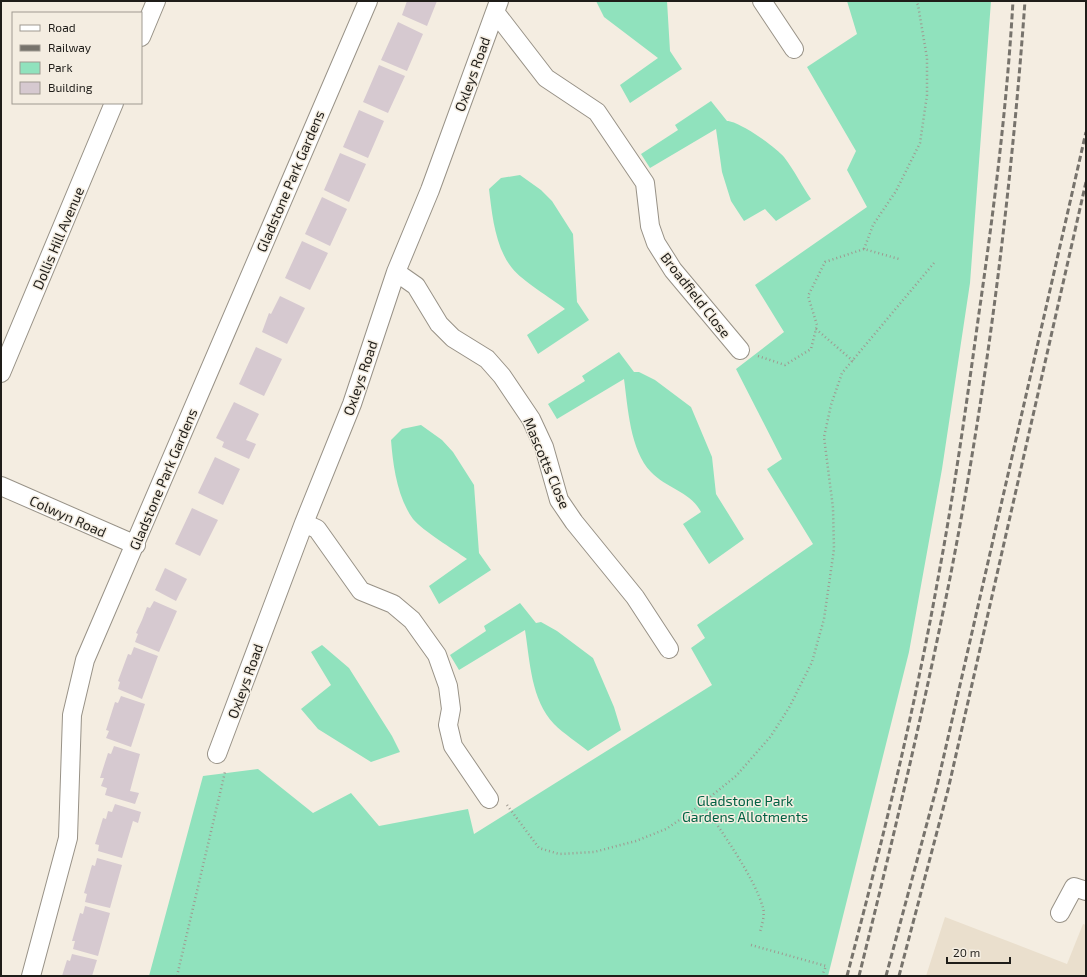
<svg xmlns="http://www.w3.org/2000/svg" width="1087" height="977" font-family="'Exo 2',sans-serif">
<rect width="100%" height="100%" fill="#f4ede1"/>
<!-- built -->
<path fill="#eadfcd" d="M945 917 1067 964 1083 924 1086 925V976H926Z"/>
<!-- green -->
<path fill="#90e2bd" d="M596 1H667L670 51 682 69 630 103 620 85 658 58 604 17Z
M847 1H991L970 283 942 469 909 652 828 976H149L203 776 258 769 313 813 351 793 379 826 468 809 474 834 712 685 691 648 705 638 697 625 813 544 767 469 782 459 736 369 784 332 755 285 867 207 847 170 856 151 807 67 857 34Z
M711 101 727 121C739 121 776 147 784 157 794 170 802 186 811 199L776 221 765 209 744 221 731 201 722 172 716 129 650 168 641 154 678 130 675 125Z
M520 175 541 190 552 201 573 234 577 302 589 320 538 354 527 335 565 309C551 298 522 281 512 268 495 247 492 214 489 189L501 178Z
M619 352 634 372H639L655 380 691 407 712 457 716 494 744 539 709 564 683 524 701 512C691 492 666 488 651 472 630 450 628 408 624 379L557 419 548 404 585 381 582 376Z
M421 425 442 440 453 452 474 485 479 553 491 570 439 604 429 586 467 559C453 549 423 531 413 519 397 497 393 465 391 440L402 429Z
M520 603 536 623 541 622 557 631 593 658 614 707 621 730 588 751C577 742 564 734 554 724 531 700 530 661 525 630L459 670 450 655 486 631 484 626Z
M322 645 349 668 392 736 400 752 371 762 318 729 301 709 331 685 311 652Z"/>
<!-- building -->
<path fill="#d6c9d0" d="M407 1H437L427 26 402 15Z
M398 22 423 34 407 71 381 60Z
M379 65 405 76 388 113 363 102Z
M359 110 384 121 368 158 343 147Z
M340 153 366 164 349 202 324 190Z
M322 197 347 209 330 246 305 234Z
M302 241 328 253 310 290 285 278Z
M280 296 305 308 287 344 262 332 269 313 271 314Z
M256 347 282 359 264 396 239 384Z
M234 402 259 414 246 440 256 444 249 459 222 447 224 442 216 438Z
M215 457 240 469 223 505 198 493Z
M192 508 218 520 200 556 175 544Z
M165 568 187 579 176 601 155 590Z
M154 601 177 611 159 652 135 642 138 634 136 633 142 620 147 607 150 608Z
M134 647 158 656 142 699 118 689 120 682 118 681 128 654 131 655Z
M121 696 145 704 131 747 106 738 109 731 106 730 115 702 118 703Z
M114 746 140 754 130 791 139 793 135 804 105 795 107 788 101 786 104 778H100L108 753 111 754Z
M115 804 141 812 138 823 133 821 122 858 98 851 99 845 95 844 103 818 106 819 108 811 112 812Z
M97 858 122 865 110 908 85 902 87 894 84 893 92 865 95 866Z
M85 906 110 913 98 956 73 949 75 941H72L80 913 83 914Z
M72 954 97 960 92 976H62L67 960 70 961Z"/>
<g fill="none" stroke-linecap="round" stroke-linejoin="round">
<!-- minor casing -->
<g stroke="#989287" stroke-width="20">
<path id="minor" d="M762 1 794 49
M495 12 546 78 597 112 645 183 650 226 656 243 673 270 740 350
M141 37 156 1
M396 272 416 286 439 324 453 338 487 359 502 376 531 419 544 447 559 500 574 522 635 597 669 649
M1 373 114 103
M1 486 136 545
M304 523 317 529 361 591 393 604 412 620 437 655 448 686 451 709 448 725 453 746 489 799
M217 754 304 523 352 404 396 272 430 190 499 1
M1060 913 1074 887 1086 891
M31 976 68 838 72 715 85 660 368 1"/>
</g>
<!-- path -->
<path stroke="#9e9990" stroke-width="2.5" stroke-dasharray="1 3" stroke-linecap="butt" d="M864 249 873 225 896 191 920 143 927 95V58L918 5 916 1
M816 329 853 361
M758 356 785 365 811 349 817 325 808 296 825 262 864 249 899 259
M702 803C720 829 755 878 763 908 765 915 762 925 760 932
M507 805 539 848 559 854 594 852 636 841 666 829 690 813 736 776 771 736 790 706 812 662 824 619 834 549 833 508 824 437 831 405 842 373 934 263
M751 945 826 966 822 976
M177 976 225 772"/>
<!-- minor -->
<use href="#minor" stroke="#fff" stroke-width="18"/>
<!-- rail -->
<path stroke="#77736c" stroke-width="3" stroke-dasharray="6 3" stroke-linecap="butt" d="M847 976C882 843 915 709 939 573 955 487 967 400 979 313 994 209 1007 105 1013 1
M859 976C892 844 923 712 950 578 987 388 1011 194 1025 1
M886 976 937 786 1086 132
M899 976 948 790 1086 182"/>
</g>
<g text-anchor="middle" dominant-baseline="central" stroke-width="3" stroke-linejoin="round" paint-order="stroke">
<!-- street labels -->
<g font-size="14" fill="#1f1d19" stroke="#f4ede1">
<text transform="translate(472 74) rotate(-70)">Oxleys Road</text>
<text transform="translate(290 181) rotate(-67)">Gladstone Park Gardens</text>
<text transform="translate(58 238) rotate(-67)">Dollis Hill Avenue</text>
<text transform="translate(696 295) rotate(52)">Broadfield Close</text>
<text transform="translate(360 378) rotate(-71)">Oxleys Road</text>
<text transform="translate(547 463) rotate(67)">Mascotts Close</text>
<text transform="translate(163 479) rotate(-67)">Gladstone Park Gardens</text>
<text transform="translate(68 516) rotate(24)">Colwyn Road</text>
<text transform="translate(245 681) rotate(-70)">Oxleys Road</text>
</g>
<!-- park labels -->
<g font-size="14" fill="#006143" stroke="#f4ede1">
<text x="745" y="800">Gladstone Park<tspan x="745" dy="16">Gardens Allotments</tspan></text>
</g>
</g>
<!-- border -->
<rect width="1087" height="977" fill="none" stroke="#1f1d19" stroke-width="4"/>
<!-- legend -->
<rect x="12" y="12" width="130" height="92" fill="#f4ede1" stroke="#9f9a91"/>
<rect x="20" y="25" width="20" height="6" fill="#ffffff" stroke="#9f9a91"/>
<text x="48" y="32" font-size="12" fill="#1f1d19">Road</text>
<rect x="20" y="45" width="20" height="6" fill="#77736c" stroke="#9f9a91"/>
<text x="48" y="52" font-size="12" fill="#1f1d19">Railway</text>
<rect x="20" y="62" width="20" height="12" fill="#90e2bd" stroke="#9f9a91"/>
<text x="48" y="72" font-size="12" fill="#1f1d19">Park</text>
<rect x="20" y="82" width="20" height="12" fill="#d6c9d0" stroke="#9f9a91"/>
<text x="48" y="92" font-size="12" fill="#1f1d19">Building</text>
<!-- scale -->
<path d="M947 957v6h63v-6" fill="none" stroke="#1f1d19" stroke-width="2"/>
<text x="953" y="957" font-size="12" fill="#1f1d19" stroke="#f4ede1" stroke-width="3" paint-order="stroke">20 m</text>
</svg>
